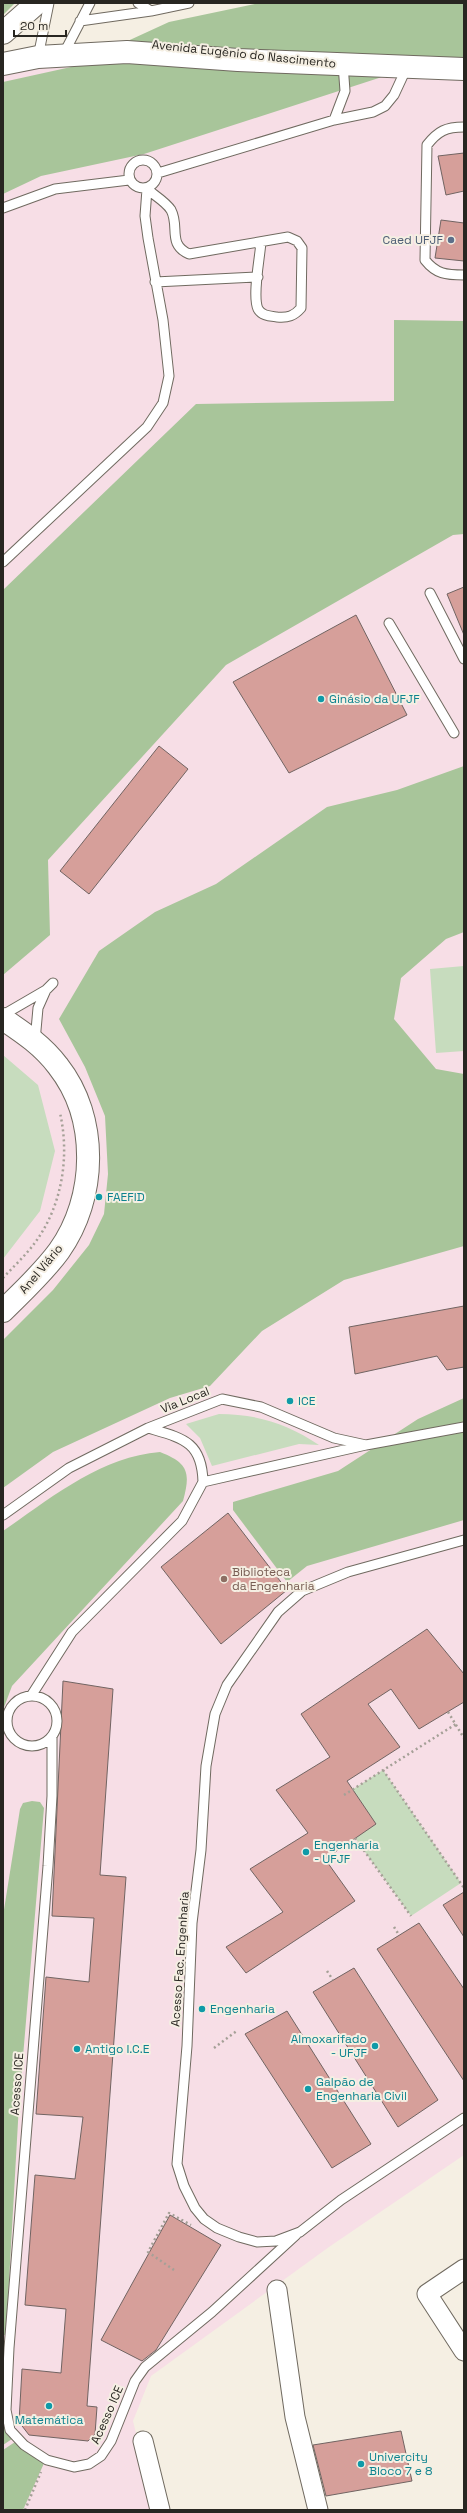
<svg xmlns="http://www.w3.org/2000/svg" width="467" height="2513" font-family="'Space Grotesk',sans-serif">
<rect width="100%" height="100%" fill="#f5efe3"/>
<!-- education -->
<path fill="#f7dee6" d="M69 61 464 76V2155L329 2247 151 2376 133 2421 155 2510H3V74Z"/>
<!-- green -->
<path fill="#c7dcbe" d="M464 966V1051L436 1053 430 969Z
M3 1055 38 1085 55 1151 40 1211 3 1259Z
M219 1414C257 1414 288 1424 319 1445L299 1444 212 1466 200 1438 186 1424Z
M383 1770 461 1883 411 1916 355 1838 376 1824 359 1799 344 1795Z"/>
<!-- forest -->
<path fill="#a8c59a" d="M3 3H15L3 15Z
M259 3H464V65L425 63 144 154 41 176 3 194V82L71 67 169 22Z
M394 320 464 321V534L453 535 226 665 48 860 50 935 3 975V590L196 404 394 401Z
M464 766V932L446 939 401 978 394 1019 436 1069 464 1074V1246L344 1280 262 1331 210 1386 170 1398 53 1452 3 1488V1340L53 1290 89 1245 104 1214 108 1174 105 1116 85 1067 59 1019 99 951 155 912 216 884 327 807 397 790Z
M464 1398V1520L307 1566 287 1582 233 1510V1502L338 1471 418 1419Z
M160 1452C188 1463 191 1472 183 1501L12 1686 3 1710V1531C51 1498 100 1457 160 1452Z
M32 1801 40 1802 44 1808 19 2104 6 2335H3V1916L20 1809 23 1803Z
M3 2410 8 2432 12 2439 3 2445Z
M15 2442 45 2461 23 2510H3V2450Z"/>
<!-- building -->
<path fill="#d69f9a" stroke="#716462" d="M464 153V191L446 195 438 156Z
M441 220 464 223V261L435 258Z
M464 587V635L447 594Z
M356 615 407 715 289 773 233 682Z
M159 746 188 769 89 894 60 871Z
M464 1306V1367L447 1370 437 1356 355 1374 349 1327Z
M228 1513 287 1590 221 1644 161 1567Z
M427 1629 464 1674V1702L419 1729 391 1689 368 1704 400 1747 347 1781 376 1824 325 1859 355 1901 246 1973 226 1947 283 1912 250 1869 308 1833 276 1790 330 1757 301 1714Z
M63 1681 113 1689 100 1875 126 1877 87 2406 97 2407 95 2434 88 2441 29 2435 19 2422 22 2369 61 2373 66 2309 25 2305 35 2175 75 2179 83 2117 36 2114 46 1977 89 1982 94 1918 52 1916Z
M464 1892V1937L443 1905Z
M419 1923 464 1989V2081L377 1949Z
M354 1968 438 2100 398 2127 313 1992Z
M287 2011 371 2144 332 2168 245 2034Z
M170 2215 221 2245 156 2350 142 2361 101 2340Z
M401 2431 412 2481 326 2496 313 2445Z"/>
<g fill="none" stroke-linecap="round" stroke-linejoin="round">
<!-- service casing -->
<g stroke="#706a60" stroke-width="11">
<path id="service" d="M138 3 151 11
M80 21 151 11 189 3
M63 55 90 3
M38 57 49 3
M334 120 345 91 343 64
M464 127C446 127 438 131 427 145L425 260C436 274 446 275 464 275
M129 174a14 14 0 1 1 28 0a14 14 0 1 1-28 0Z
M158 173 334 120 373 112 385 106 394 95 407 67
M147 189C154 195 166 202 171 210 180 227 167 244 189 254L288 237 297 241 302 248 301 308C294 316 288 318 277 317 270 316 262 316 258 309 252 296 260 257 261 242
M3 208 55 189 129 180
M155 282 258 277
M3 562 147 427 163 403 169 376 163 320 148 238 145 216 147 189
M430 593 464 659
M389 623 454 733
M3 1015 46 990 53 983
M35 1041 38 1008 46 990
M148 1428C182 1438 202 1441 203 1482L366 1445 464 1427
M3 1515 69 1468 148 1428 222 1399 261 1407 334 1438 366 1445
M464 1540 348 1572 302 1591 278 1612 227 1685 215 1714 206 1766 201 1850 192 1923 187 2046 177 2164 184 2186 195 2208 204 2219 217 2228 239 2237 257 2242 276 2241 300 2232 341 2200 464 2118
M7 1721a25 25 0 1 1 50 0a25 25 0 1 1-50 0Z
M31 1696 72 1632 182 1521 203 1482
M52 1736V1796L48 1866 9 2348 6 2410 10 2430 24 2445 47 2460 74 2467 89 2464 101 2456 111 2441 135 2381 145 2367 212 2312 296 2235"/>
</g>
<!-- minor casing -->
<g stroke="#706a60" stroke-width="21">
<path id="minor" d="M464 2269 427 2294 464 2351
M277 2290 295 2417 318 2510
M143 2441 160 2510"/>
</g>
<!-- tertiary casing -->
<g stroke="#706a60" stroke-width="24">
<path id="tertiary" d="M3 33 37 3
M3 64 38 57 127 52 238 60 464 69"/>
</g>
<!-- secondary casing -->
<g stroke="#706a60" stroke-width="24">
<path id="secondary" d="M3 1019C24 1033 43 1046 58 1066 99 1118 97 1198 59 1251 43 1273 22 1292 3 1311"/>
</g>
<!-- path -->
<path stroke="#a5a097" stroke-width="2.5" stroke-dasharray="2 3" stroke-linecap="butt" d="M3 1278C13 1267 25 1256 34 1244 62 1207 70 1157 60 1113
M448 1712 464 1738
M383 1770 464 1888
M344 1795 456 1724
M355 1838 411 1916
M394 1927 399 1935
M327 1971 333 1980
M214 2048 238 2030
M174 2270 148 2252 169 2213 191 2225
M25 2510 41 2472"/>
<!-- service -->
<use href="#service" stroke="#fff" stroke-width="9"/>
<!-- minor -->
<use href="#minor" stroke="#fff" stroke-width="19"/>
<!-- tertiary -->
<use href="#tertiary" stroke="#fff" stroke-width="22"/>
<!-- secondary -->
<use href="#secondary" stroke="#fff" stroke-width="22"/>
</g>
<!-- markers -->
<circle fill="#5c6f8a" stroke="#f5efe3" stroke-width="1.5" cx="451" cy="240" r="4"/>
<g fill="#0f9aa8" stroke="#f5efe3" stroke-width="1.5">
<circle cx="321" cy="699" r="4"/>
<circle cx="99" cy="1197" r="4"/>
<circle cx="290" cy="1401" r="4"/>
<circle cx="306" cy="1852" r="4"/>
<circle cx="202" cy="2009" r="4"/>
<circle cx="375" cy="2046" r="4"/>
<circle cx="77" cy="2049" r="4"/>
<circle cx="308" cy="2089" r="4"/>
<circle cx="49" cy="2406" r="4"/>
<circle cx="361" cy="2464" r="4"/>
</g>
<circle fill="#8d6e63" stroke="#f5efe3" stroke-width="1.5" cx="224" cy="1579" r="4"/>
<g text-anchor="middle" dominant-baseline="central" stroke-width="4" stroke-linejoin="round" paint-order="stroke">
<!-- street labels -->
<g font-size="12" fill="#282621" stroke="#f5efe3">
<text transform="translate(244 54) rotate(6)">Avenida Eugênio do Nascimento</text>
<text transform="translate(41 1269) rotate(-50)">Anel Viário</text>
<text transform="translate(185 1400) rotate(-22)">Via Local</text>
<text transform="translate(180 1959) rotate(-86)">Acesso Fac. Engenharia</text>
<text transform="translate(17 2084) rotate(-86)">Acesso ICE</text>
<text transform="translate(107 2415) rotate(-66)">Acesso ICE</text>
</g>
<!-- service labels -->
<g font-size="12" fill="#4e5e75" stroke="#f5efe3" text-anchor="end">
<text x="443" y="240">Caed UFJF</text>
</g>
<!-- culture labels -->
<g font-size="12" fill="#0d838f" stroke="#f5efe3" text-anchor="start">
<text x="329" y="699">Ginásio da UFJF</text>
<text x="107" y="1197">FAEFID</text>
<text x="298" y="1401">ICE</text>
<text x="314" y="1845">Engenharia<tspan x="314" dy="14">- UFJF</tspan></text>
<text x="210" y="2009">Engenharia</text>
<text x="367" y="2039" text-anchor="end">Almoxarifado<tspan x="367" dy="14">- UFJF</tspan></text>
<text x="85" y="2049">Antigo I.C.E</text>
<text x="316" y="2082">Galpão de<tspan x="316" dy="14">Engenharia Civil</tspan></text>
<text x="49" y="2420" text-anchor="middle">Matemática</text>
<text x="369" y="2457">Univercity<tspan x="369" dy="14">Bloco 7 e 8</tspan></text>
</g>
<!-- education labels -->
<g font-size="12" fill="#785e54" stroke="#f5efe3" text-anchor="start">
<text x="232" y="1572">Biblioteca<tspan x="232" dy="14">da Engenharia</tspan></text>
</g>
</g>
<!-- border -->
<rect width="467" height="2513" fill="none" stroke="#282621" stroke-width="8"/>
<!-- scale -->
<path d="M14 30v6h52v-6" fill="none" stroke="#282621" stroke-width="2"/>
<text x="20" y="30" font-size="12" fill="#282621" stroke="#f5efe3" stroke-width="3" paint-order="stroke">20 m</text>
</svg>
